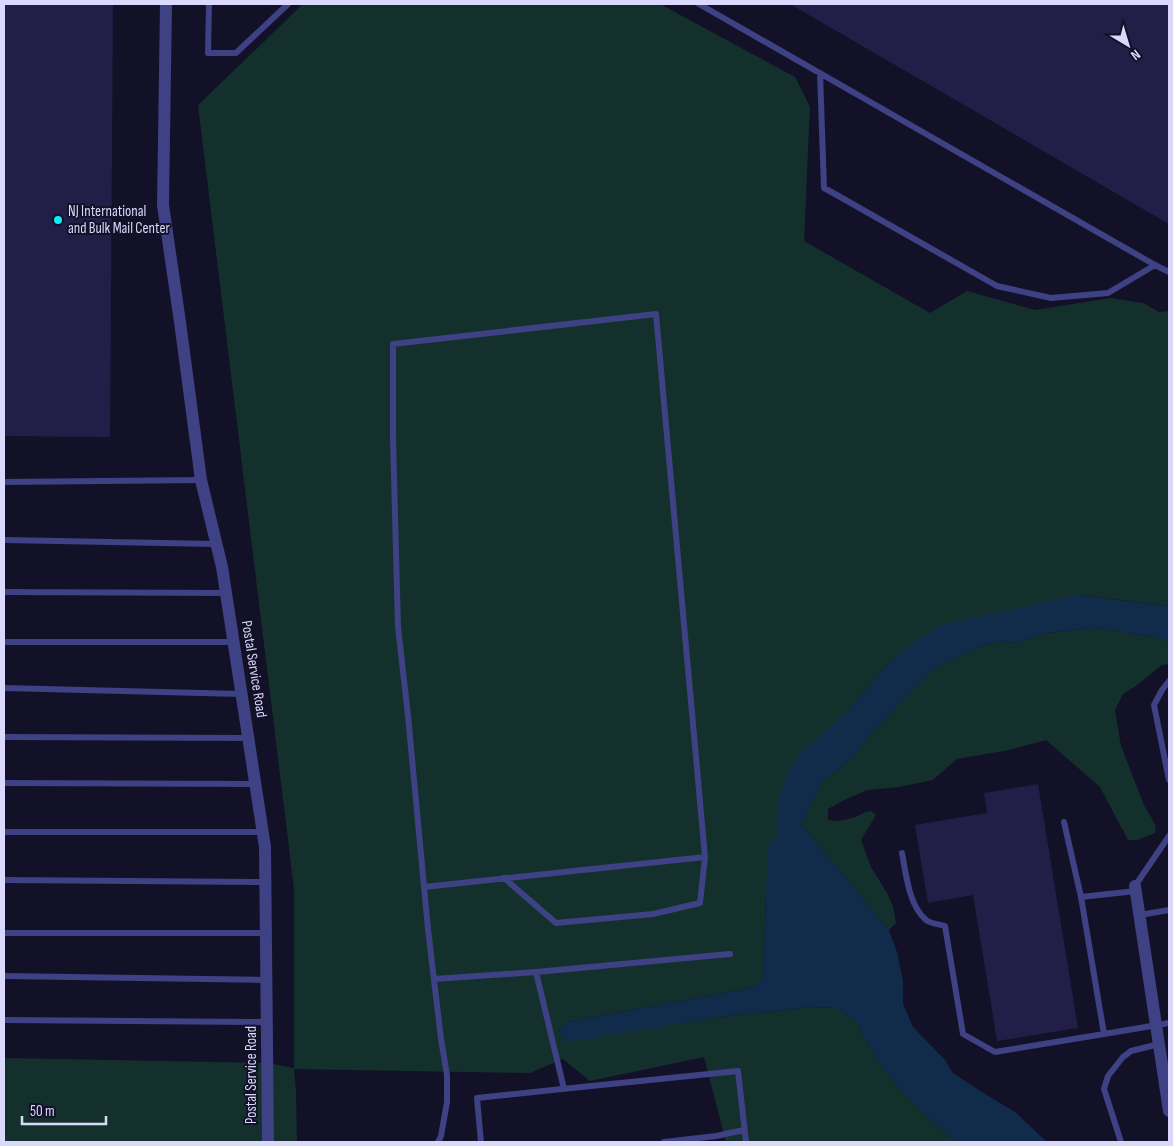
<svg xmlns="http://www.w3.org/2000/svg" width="1173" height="1146" font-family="'Sofia Sans Condensed',sans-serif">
<rect width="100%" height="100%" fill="#131127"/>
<!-- green -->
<path fill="#14302d" d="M303 4H660L795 77 810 107 804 241 930 313 967 291 1035 310 1111 298 1143 303 1159 312 1169 311V606L1079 595 891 661 848 711 777 821V838L766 891 764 964 762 981 751 988 567 1022 559 1030 565 1041 721 1017 811 1007 838 1008 855 1021 859 1026C882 1076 916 1108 957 1142H726L704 1057 590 1081 563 1059 530 1073 294 1069 296 1093 297 1142H4V1058L267 1063 294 1068V889L198 105Z
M1089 628 1106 629 1154 637 1169 642V664L1162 665 1136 686 1123 694 1115 710 1121 746 1144 805 1156 826 1155 833 1137 840H1128L1100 787 1046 740 1009 750 957 759 933 780 899 787 868 790 844 800 828 809V820C837 822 846 820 855 817 862 815 862 812 871 811L876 815 861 840 871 867 887 893 893 906 896 923 889 930 801 824 822 782 839 769 857 753 867 738 891 712 935 668 963 654 987 644 1004 641 1013 643 1020 642 1047 633Z"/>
<!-- water -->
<path fill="#112b4a" d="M1079 595 1169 606V642L1154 637 1106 629 1089 628 1047 633 1020 642 1013 643 1004 641 987 644 963 654 935 668 891 712 867 738 857 753 839 769 822 782 801 824 889 930 897 952 903 981V1004L913 1027 945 1060 953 1073 982 1092 1015 1112 1047 1142H957C916 1108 882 1076 859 1026L855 1021 838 1008 811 1007 721 1017 565 1042 559 1030 567 1022 751 988 762 981 764 964 766 891 769 844 777 838V821L780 794 789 772 800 754 848 711 891 661 917 640 941 625Z"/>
<!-- building -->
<path fill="#231e47" d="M4 4H113L110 437 4 436Z
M790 4H1169V224Z
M1038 784 1078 1028 997 1041 973 895 928 903 915 825 987 813 984 793Z"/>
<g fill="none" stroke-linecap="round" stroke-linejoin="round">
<!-- service -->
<path stroke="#3e4183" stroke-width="6" d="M209 4 208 53H236L288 4
M699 4 1155 265 1169 272
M820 73 824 188 835 194 997 286 1051 298 1108 293 1155 265
M4 482 201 480
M4 540 216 544
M4 592 226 593
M4 642H233
M1169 681 1162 690 1154 705 1169 780
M4 688 241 694
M4 737 248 738
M4 783 255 784
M1064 822 1081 897
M4 832H263
M902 853C906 874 909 906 926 920 931 924 939 924 945 926L963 1034 995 1052 1104 1034
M504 878 556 923 653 914 700 903 705 857
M4 880 265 882
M1135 886 1169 836
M424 887 705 857 656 314 393 344V438L398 627 408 716 428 929 441 1039 447 1075V1102L441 1136 438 1142
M1136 891 1081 897 1104 1034 1169 1023
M1140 915 1169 910
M4 933H266
M536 972 564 1089
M4 976 266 980
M434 979 536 972 730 954
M4 1020 267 1022
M481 1142 477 1098 562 1089 738 1071 746 1142
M664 1142 716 1136 744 1130
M1121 1142 1104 1089 1108 1076 1123 1057 1131 1051 1159 1044"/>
<!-- minor -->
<path stroke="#3e4183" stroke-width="12" d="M166 4 163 205 180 322 201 480 222 567 265 847 268 1142
M1135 886 1169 1111"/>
</g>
<!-- markers -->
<circle fill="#0eeef3" stroke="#131127" stroke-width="2" cx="58" cy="220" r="5"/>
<g text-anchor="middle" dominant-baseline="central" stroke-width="4" stroke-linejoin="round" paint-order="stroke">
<!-- poi labels -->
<g font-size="15" fill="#dad8fd" stroke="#131127" text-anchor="start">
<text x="68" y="211">NJ International<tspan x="68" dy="17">and Bulk Mail Center</tspan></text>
</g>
<!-- street labels -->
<g font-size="15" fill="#dad8fd" stroke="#131127">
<text transform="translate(254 669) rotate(81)">Postal Service Road</text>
<text transform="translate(251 1075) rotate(-90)">Postal Service Road</text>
</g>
</g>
<!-- border -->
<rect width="1173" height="1146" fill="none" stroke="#dad8fd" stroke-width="10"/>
<!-- north arrow -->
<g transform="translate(1128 45) rotate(142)" stroke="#131127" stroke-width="4" paint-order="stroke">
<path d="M0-4L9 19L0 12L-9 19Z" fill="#dad8fd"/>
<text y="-8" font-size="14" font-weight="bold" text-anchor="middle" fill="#dad8fd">N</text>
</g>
<!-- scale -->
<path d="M22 1116v8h84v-8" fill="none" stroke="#dad8fd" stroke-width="2.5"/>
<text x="30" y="1116" font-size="15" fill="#dad8fd" stroke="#131127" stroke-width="4" paint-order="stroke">50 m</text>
</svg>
